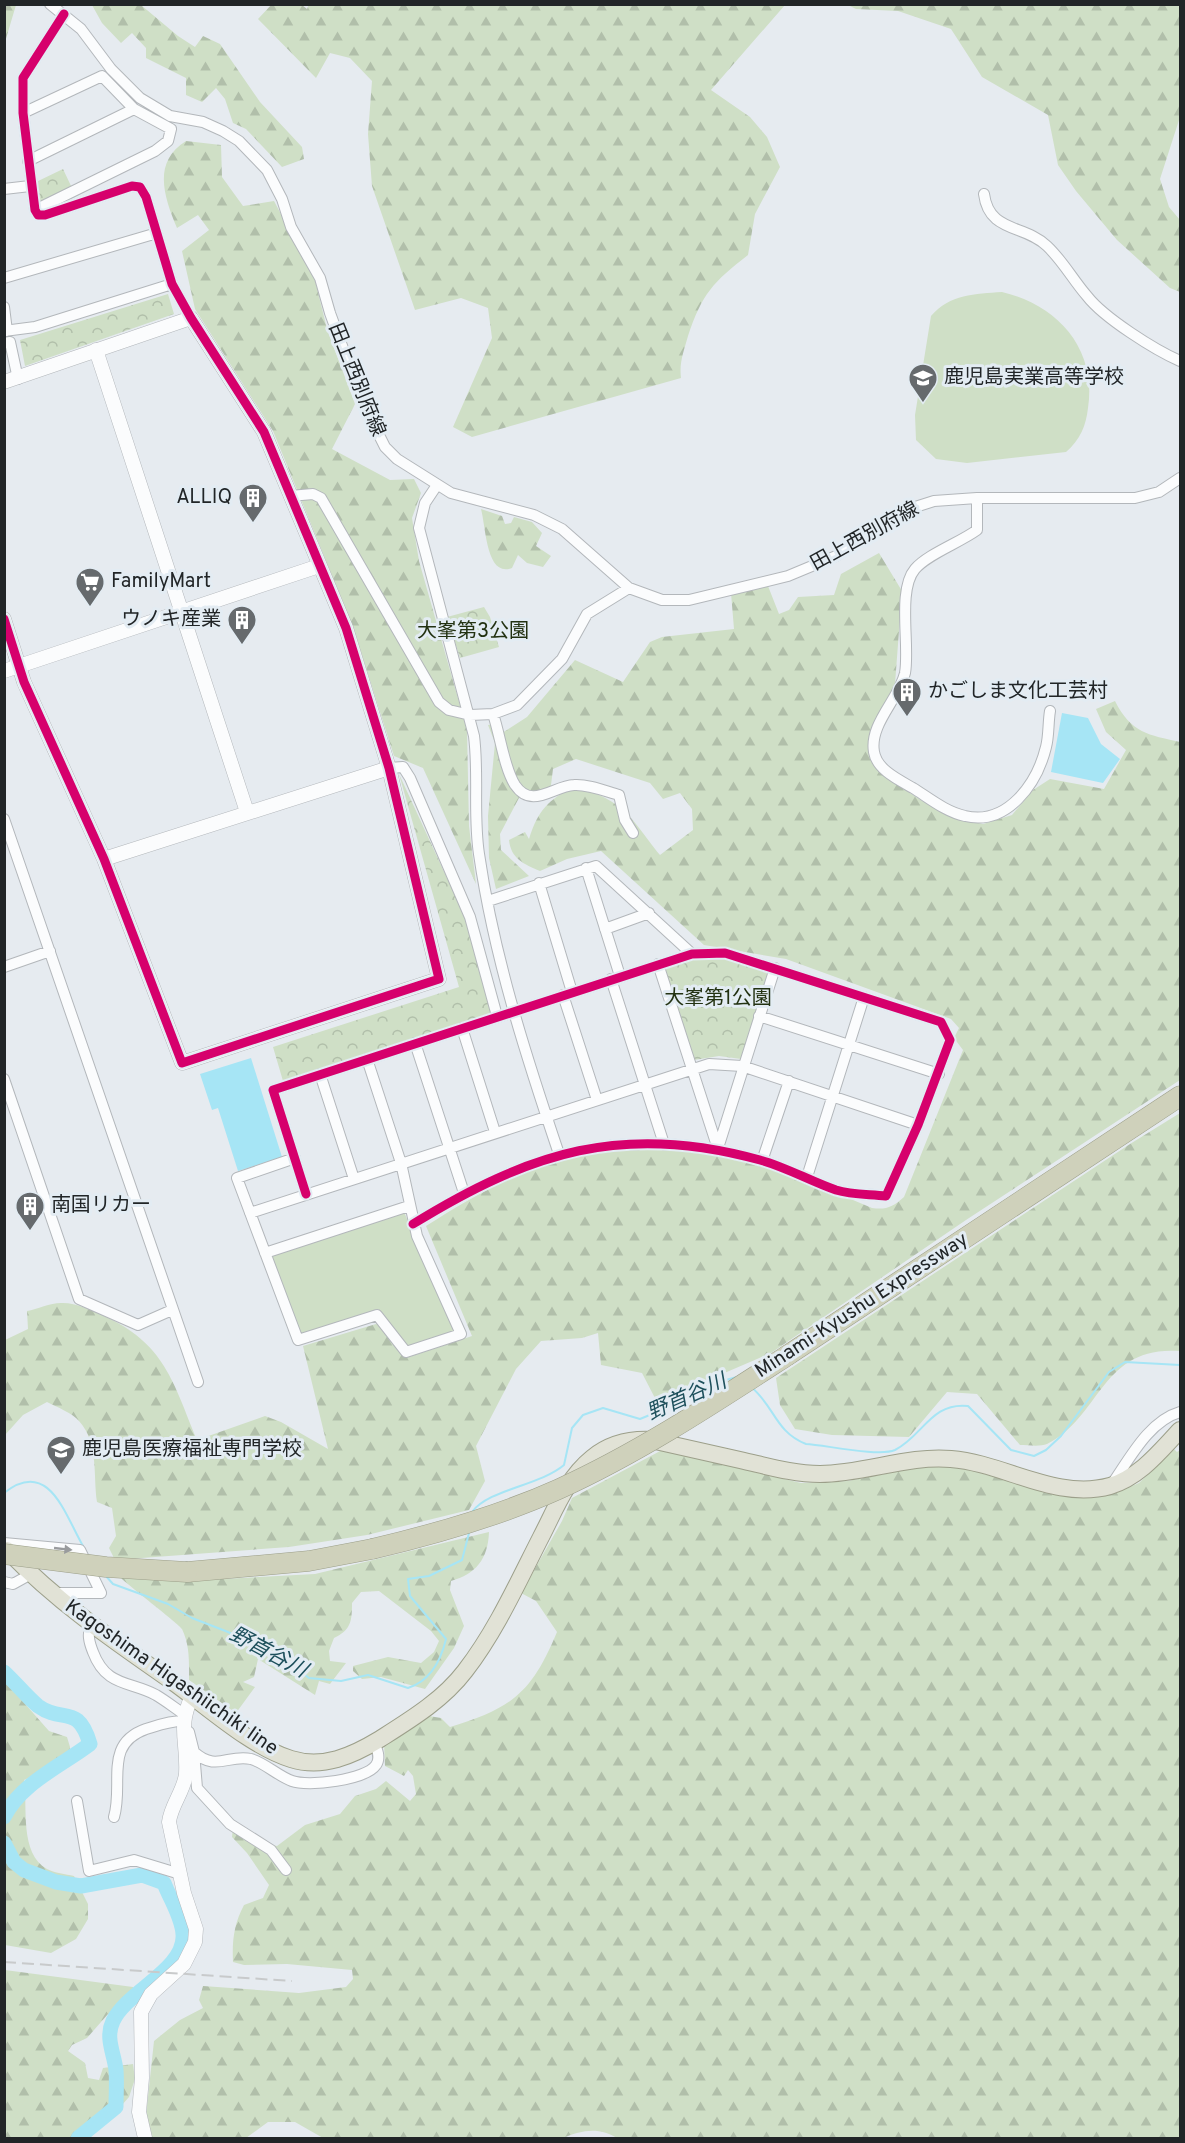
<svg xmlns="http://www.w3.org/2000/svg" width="1185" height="2143" font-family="Overpass,'Noto Sans JP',sans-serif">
<defs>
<pattern id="forest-firs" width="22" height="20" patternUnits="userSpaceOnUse" patternTransform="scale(1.5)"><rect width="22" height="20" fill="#cfdfc6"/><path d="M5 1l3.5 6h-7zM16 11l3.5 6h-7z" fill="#b1bfaa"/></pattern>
<pattern id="park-crowns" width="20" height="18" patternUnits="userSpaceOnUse" patternTransform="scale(1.5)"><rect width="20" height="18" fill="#cfdfc6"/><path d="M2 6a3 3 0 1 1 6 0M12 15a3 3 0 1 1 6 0" fill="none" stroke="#b1bfaa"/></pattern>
</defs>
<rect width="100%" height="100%" fill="#e6ebf0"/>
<!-- forest -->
<path fill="url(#forest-firs)" d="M5 4 16 5 5 42 4 5Z
M272 4 302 5 307 9 309 4 785 5 711 90 750 117 767 137 780 167 755 214 748 255C713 282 702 294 688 336 684 351 679 362 681 378L472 437 453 427 492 338 488 308 461 298 415 310 372 186 368 134 372 81 350 58 330 53 316 78 258 19Z
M92 5H141L178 36 195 47 203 36 220 44 260 102 302 147 304 159 282 167 246 129 233 123 225 99 216 88 202 102 186 95V78L146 58V48L132 33 121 43 102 23Z
M848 5H1180V117L1160 179 1169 207 1180 220V292L1170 288 1117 240 1076 191 1058 165 1048 115 982 77 951 29 898 11 856 9Z
M186 141 221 145 222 177 243 206 274 201 314 276 327 329 355 404 332 449 390 480 414 479 421 493 412 518 419 561 467 730 469 826 476 884 423 768 394 756 353 627 273 431 195 309 182 251 209 230 198 215 177 228C164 197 152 162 186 141Z
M481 509 502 516 505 524 511 523 514 517 532 522 542 533 536 546 551 556 543 567 527 563 518 555 512 568C486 578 486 527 481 509Z
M879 553 902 591 895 684 871 732 889 779 922 801 942 805 954 817 983 824 1012 815 1033 790 1050 779 1104 789 1126 750 1106 732 1096 709 1115 701C1131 733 1149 735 1180 742V1080L966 1220 771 1353 657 1402 642 1373 601 1365 598 1333 582 1338 541 1341 516 1369 476 1446 485 1481 469 1510 367 1535 289 1547 115 1560 109 1548 116 1536 112 1508 97 1502C93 1475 99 1443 79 1421 72 1413 57 1407 47 1402L23 1415 5 1435V1340L28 1329 27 1311C38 1309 52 1302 63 1303 77 1303 90 1310 102 1315 165 1343 173 1382 197 1440L265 1416 281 1422 328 1449 303 1346 376 1324C391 1329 397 1347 409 1357L472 1336 426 1226C468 1199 513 1173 561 1159 605 1146 671 1146 716 1154 770 1163 821 1187 872 1208 886 1210 893 1207 904 1197L963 1050 954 1038 959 1028 951 1019 786 959 704 945 601 851 567 859 540 871C524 864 511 859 509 840L525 832 529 839C538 810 548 800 575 786 626 802 629 816 660 855L693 830 692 809 680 793 663 799 650 783 576 759 553 769 550 793 520 796 500 834 501 850 529 876 496 889 489 858 488 816 495 743 488 725 494 724 502 733 527 717 575 660 623 682 650 642 662 637 734 629 731 593 768 586 779 614 789 610 798 597 834 595 841 574Z
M1180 1113V1351C1101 1345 1101 1417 1047 1444 1040 1447 1027 1445 1020 1445L977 1394 947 1392 909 1437 832 1435 795 1429 780 1405 776 1378 1130 1144Z
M1174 1449 1177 1452 1180 1450V2138H617C599 2127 582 2130 563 2138H323L295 2122H268L246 2138H151L146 2115 154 2041 180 2020 203 2008 199 2000 203 1986 299 1993 346 1987 353 1979 352 1970 287 1964 244 1965 233 1962C232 1940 234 1924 244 1905L263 1898 269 1885 247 1853 232 1837 233 1828 258 1842 277 1846 305 1825 340 1814 355 1796 376 1789 386 1781 410 1801 416 1794 413 1776 408 1770 404 1776 385 1766 384 1743 429 1716 441 1718 450 1727C513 1708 532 1692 557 1632L536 1601 521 1593 562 1521 572 1498 662 1450 801 1483 848 1481 921 1467H960L1052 1494 1086 1498 1115 1493 1139 1483Z
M489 1532C488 1559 476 1574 451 1581L450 1590 464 1626 454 1648 425 1689 381 1677 362 1679 353 1671V1666L388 1657 421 1663 434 1652 439 1641 431 1631 379 1591 361 1592 352 1603C352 1621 351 1630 334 1638L329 1651 330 1661 346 1663 330 1684 319 1681 315 1695 258 1659 254 1677 243 1682 255 1687 236 1713 189 1680C189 1662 190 1646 182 1629 179 1624 130 1587 121 1578L223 1579 315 1574Z
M4 1662 11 1688 49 1731 67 1737 70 1747 68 1760 24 1780C28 1807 19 1853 47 1869 54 1873 66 1874 74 1876L88 1904V1919L76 1939 51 1953 5 1945Z
M5 1970 133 1987 132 2007 123 2016 108 2014 87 2038 72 2045 68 2051 85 2063 88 2078 99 2080 103 2068 133 2064 135 2079 129 2097 107 2122 88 2138H5Z"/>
<!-- park -->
<path fill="url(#park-crowns)" d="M63 169 72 188 39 204 34 183Z
M168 294 174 314 25 366 20 340Z
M484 607 490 617 499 647 460 658 447 617Z
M399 774 470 928 491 1012 489 1015 283 1081 273 1047 459 987Z
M692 957H717L767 971 769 975 741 1059 719 1056 694 1060 664 970 666 965Z"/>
<!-- pitch -->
<path fill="#cfdfc6" d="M1002 292C1058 305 1097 349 1088 408 1086 426 1080 440 1066 452L967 463 936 459 916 440 915 415 931 316C950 294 975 294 1002 292Z
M404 1212 454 1328 452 1333 411 1347 405 1345 378 1309 300 1334 271 1259 272 1255Z"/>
<!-- water -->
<path fill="#a6e5f5" d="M1062 713 1088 718 1101 744 1120 759 1103 783 1051 772Z
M251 1058 282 1157 238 1171 218 1108 212 1110 200 1074Z"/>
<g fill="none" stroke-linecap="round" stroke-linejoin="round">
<!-- stream -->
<path stroke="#a6e5f5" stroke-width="2" d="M751 1387C774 1405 775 1432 806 1444 825 1445 879 1457 895 1450 923 1436 931 1402 968 1406L1011 1450 1034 1456 1046 1450 1061 1436 1109 1372 1125 1362 1180 1365
M4 1493C49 1457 65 1515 83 1546
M472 1512C489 1489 539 1486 564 1465L572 1428 583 1415 603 1408 640 1419 669 1407 703 1386 737 1377
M105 1575 113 1584 168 1604 192 1618 228 1632 283 1659 309 1678 341 1681 368 1675 408 1688C430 1681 441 1660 446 1639L410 1596 408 1579 429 1576 462 1560 469 1533"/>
<!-- river -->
<path stroke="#a6e5f5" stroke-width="15" d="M4 1672C16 1683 26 1696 38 1706 63 1724 78 1703 90 1744 61 1766 21 1783 4 1817
M4 1843 14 1862 24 1870 56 1882 81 1886 142 1875 164 1883C170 1899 182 1917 183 1934 186 1969 127 1991 113 2021 105 2038 114 2053 116 2070 117 2082 116 2095 116 2107L78 2138"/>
<!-- minor casing -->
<g stroke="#b3b7bb" stroke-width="12">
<path id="minor" d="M50 4 81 29 111 69 140 98 170 116 203 122 223 131 239 141 267 170 282 199 291 227 320 278 330 313 363 403 385 447 397 459 451 493 534 515 562 529 629 588 662 600H689L788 576 836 556 909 509 934 501 977 498H1135L1159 492 1180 478
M64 14 23 78V113L35 210 38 215H45L132 186 140 187 146 197 172 284 191 318
M23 113 102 76 134 109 171 129 168 141 155 151 35 210
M28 161 134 109
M4 189 30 186
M984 194C989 233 1024 224 1047 246 1063 261 1073 280 1087 296 1104 318 1155 350 1180 361
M4 278 157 233
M4 307 7 331
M4 331 35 327 172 284
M4 343 10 342 18 379
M437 485 425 503 419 528 474 736C479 775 473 815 479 854 494 957 526 1056 559 1154
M290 496 313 494 321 498 439 702 449 710 470 715 493 714 517 705 562 659 587 614 629 588
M977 498V530C959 543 928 554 915 569 897 590 910 646 905 673 899 699 869 724 874 752 877 770 899 780 913 788 929 798 946 812 965 816 1007 826 1037 784 1046 747 1049 736 1048 723 1050 711
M493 714C500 734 504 768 515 785 532 810 553 786 574 785 588 784 605 791 619 795L625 820 633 833
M389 768 403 767 410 778 470 917 497 1016
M4 819 198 1382
M586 868 620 976
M539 883 572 992
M488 901 596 866 692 954
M605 929 649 913
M658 964 718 1149
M4 967 50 951
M611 979 664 1144
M563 995 597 1100
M759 1016 939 1074
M462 1028 495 1132
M415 1043 464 1193
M320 1074 354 1179
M4 1079 79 1299 138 1325 172 1310
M718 1148 775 968
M295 1158 237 1178 298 1340 377 1315 406 1352 461 1334 417 1236 401 1163 367 1059
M762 1161 789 1081
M807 1177 864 997
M306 1194 273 1090 692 954 725 953 941 1022 950 1040 918 1125 886 1196C870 1194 852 1195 836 1190 810 1181 786 1167 760 1160 623 1122 530 1152 413 1224
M250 1213 709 1064 742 1066 918 1125
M265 1253 409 1206
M1112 1484C1130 1458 1149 1421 1180 1412
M4 1543 80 1550 101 1593H53
M4 1582 13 1584 31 1574
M91 1624C87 1634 89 1642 93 1652 106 1687 130 1681 156 1695 166 1701 175 1708 184 1714
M186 1730 189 1732 194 1752C216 1772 228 1754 251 1759 265 1763 278 1776 292 1781 308 1787 366 1780 376 1765 381 1758 377 1749 374 1742
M194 1752 197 1788 230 1824 271 1850 286 1870
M77 1801 89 1871 134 1860 180 1874
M114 1817C124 1783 103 1744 146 1729 159 1725 169 1721 183 1721"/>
</g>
<!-- tertiary casing -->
<g stroke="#b3b7bb" stroke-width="15">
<path id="tertiary" d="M96 350 247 812
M4 382 191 318 264 432 346 628 389 768 439 979 182 1063 104 859 24 682 4 619
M4 671 319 566
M104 859 389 768
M145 2138 139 2112 142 2078 141 2012 151 1994 184 1964 195 1942 196 1929 184 1893 169 1822C171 1805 184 1791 186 1774 188 1742 177 1728 192 1696"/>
</g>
<!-- primary casing -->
<g stroke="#9c9f8a" stroke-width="18">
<path id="primary" d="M7 1550C57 1602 114 1641 173 1682 208 1707 250 1746 291 1759 323 1769 352 1756 380 1739 410 1720 443 1700 465 1671 496 1631 518 1582 541 1537 555 1510 567 1478 592 1458 609 1444 630 1439 651 1440 681 1447 710 1453 740 1460 767 1466 793 1474 820 1474 864 1474 908 1455 951 1459 1004 1463 1056 1501 1110 1486 1140 1477 1160 1451 1180 1430"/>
</g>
<!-- motorway casing -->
<g stroke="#9c9f8a" stroke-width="21">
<path id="motorway" d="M788 1355 1180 1096
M187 1572 309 1561 372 1549"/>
</g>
<!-- minor -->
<use href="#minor" stroke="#fbfcfd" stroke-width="10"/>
<!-- tertiary -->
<use href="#tertiary" stroke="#fbfcfd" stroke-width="14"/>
<!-- primary -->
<use href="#primary" stroke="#e1e2d6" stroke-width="16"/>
<!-- motorway -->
<use href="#motorway" stroke="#cfd1bb" stroke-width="20"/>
<!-- rail -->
<path stroke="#c8cacb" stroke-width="2" stroke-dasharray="12 6" stroke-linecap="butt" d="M4 1962 292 1981"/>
<!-- motorway-bridge casing -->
<g stroke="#9c9f8a" stroke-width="21" stroke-linecap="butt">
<path id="motorway-bridge" d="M372 1549C436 1534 499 1516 559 1489 640 1452 714 1403 788 1355
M4 1554 106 1567 187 1572"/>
</g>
<!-- motorway-bridge -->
<use href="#motorway-bridge" stroke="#cfd1bb" stroke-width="20"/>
<!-- cycleway casing -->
<g stroke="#e3ecf3" stroke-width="13">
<path id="cycleway" d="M4 619 24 682 104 859 182 1063 439 979 389 768 346 628 264 432 191 318 172 284 146 197 140 187 132 186 45 215H38L35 210 23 113V78L64 14
M306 1194 273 1090 692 954 725 953 941 1022 950 1040 918 1125 886 1196C870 1194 852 1195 836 1190 810 1181 786 1167 760 1160 623 1122 530 1152 413 1224"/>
</g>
<!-- cycleway -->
<use href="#cycleway" stroke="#d6006c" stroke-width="9"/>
</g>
<!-- one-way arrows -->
<defs><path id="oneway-solid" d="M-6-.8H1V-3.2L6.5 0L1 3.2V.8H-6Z" transform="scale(1.5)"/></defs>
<use fill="#999b9d" href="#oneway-solid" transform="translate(63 1549) rotate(6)"/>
<!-- icons -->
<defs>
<g id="school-pin" transform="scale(1.5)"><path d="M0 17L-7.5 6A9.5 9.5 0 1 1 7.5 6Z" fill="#666a6d" stroke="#e3ecf3"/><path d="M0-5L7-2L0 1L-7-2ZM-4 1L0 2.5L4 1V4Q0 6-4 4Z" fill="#fff"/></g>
<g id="building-pin" transform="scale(1.5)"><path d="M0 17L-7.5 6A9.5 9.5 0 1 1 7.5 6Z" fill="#666a6d" stroke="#e3ecf3"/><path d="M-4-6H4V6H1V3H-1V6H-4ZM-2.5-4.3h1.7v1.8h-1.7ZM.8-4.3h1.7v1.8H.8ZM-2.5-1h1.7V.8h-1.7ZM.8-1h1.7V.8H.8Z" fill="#fff"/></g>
<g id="supermarket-pin" transform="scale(1.5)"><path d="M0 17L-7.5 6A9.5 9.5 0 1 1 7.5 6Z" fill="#666a6d" stroke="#e3ecf3"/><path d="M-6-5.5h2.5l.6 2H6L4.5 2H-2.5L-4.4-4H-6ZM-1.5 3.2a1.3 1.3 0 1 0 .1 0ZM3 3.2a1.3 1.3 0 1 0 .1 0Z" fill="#fff"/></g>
<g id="university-pin" transform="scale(1.5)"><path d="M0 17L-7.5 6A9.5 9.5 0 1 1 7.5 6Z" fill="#666a6d" stroke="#e3ecf3"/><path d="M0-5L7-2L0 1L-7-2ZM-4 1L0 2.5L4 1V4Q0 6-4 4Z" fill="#fff"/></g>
</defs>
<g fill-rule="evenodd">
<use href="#school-pin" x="923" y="378"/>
<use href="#building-pin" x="253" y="498"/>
<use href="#supermarket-pin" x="90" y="582"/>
<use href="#building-pin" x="242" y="620"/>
<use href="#building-pin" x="907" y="692"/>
<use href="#building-pin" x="30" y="1206"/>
<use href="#university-pin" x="61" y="1450"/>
</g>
<g text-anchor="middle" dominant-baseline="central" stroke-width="6" stroke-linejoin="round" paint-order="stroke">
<!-- poi labels -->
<g font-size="20" fill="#212527" stroke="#e3ecf3" text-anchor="start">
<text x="944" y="378">鹿児島実業高等学校</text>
<text x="232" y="498" text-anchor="end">ALLIQ</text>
<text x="111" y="582">FamilyMart</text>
<text x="221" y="620" text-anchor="end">ウノキ産業</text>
<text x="928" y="692">かごしま文化工芸村</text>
<text x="51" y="1206">南国リカー</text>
<text x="82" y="1450">鹿児島医療福祉専門学校</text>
</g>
<!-- street labels -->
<g font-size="20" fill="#212527" stroke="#e3ecf3">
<text transform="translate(356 380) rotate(68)">田上西別府線</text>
<text transform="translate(865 537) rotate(-29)">田上西別府線</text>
<text transform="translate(862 1306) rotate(-33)">Minami-Kyushu Expressway</text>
<text transform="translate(171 1678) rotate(35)">Kagoshima Higashiichiki line</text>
</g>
<!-- park labels -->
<g font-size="20" fill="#233212" stroke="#e3ecf3">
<text x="473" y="632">大峯第3公園</text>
<text x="718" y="999">大峯第1公園</text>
</g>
<!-- water labels -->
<g font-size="21" font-style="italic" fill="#1d4f5b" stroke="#e3ecf3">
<text transform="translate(687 1398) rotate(-24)">野首谷川</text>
<text transform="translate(268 1653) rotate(28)">野首谷川</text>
</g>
</g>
<!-- border -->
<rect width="1185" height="2143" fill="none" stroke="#212527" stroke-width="12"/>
</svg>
